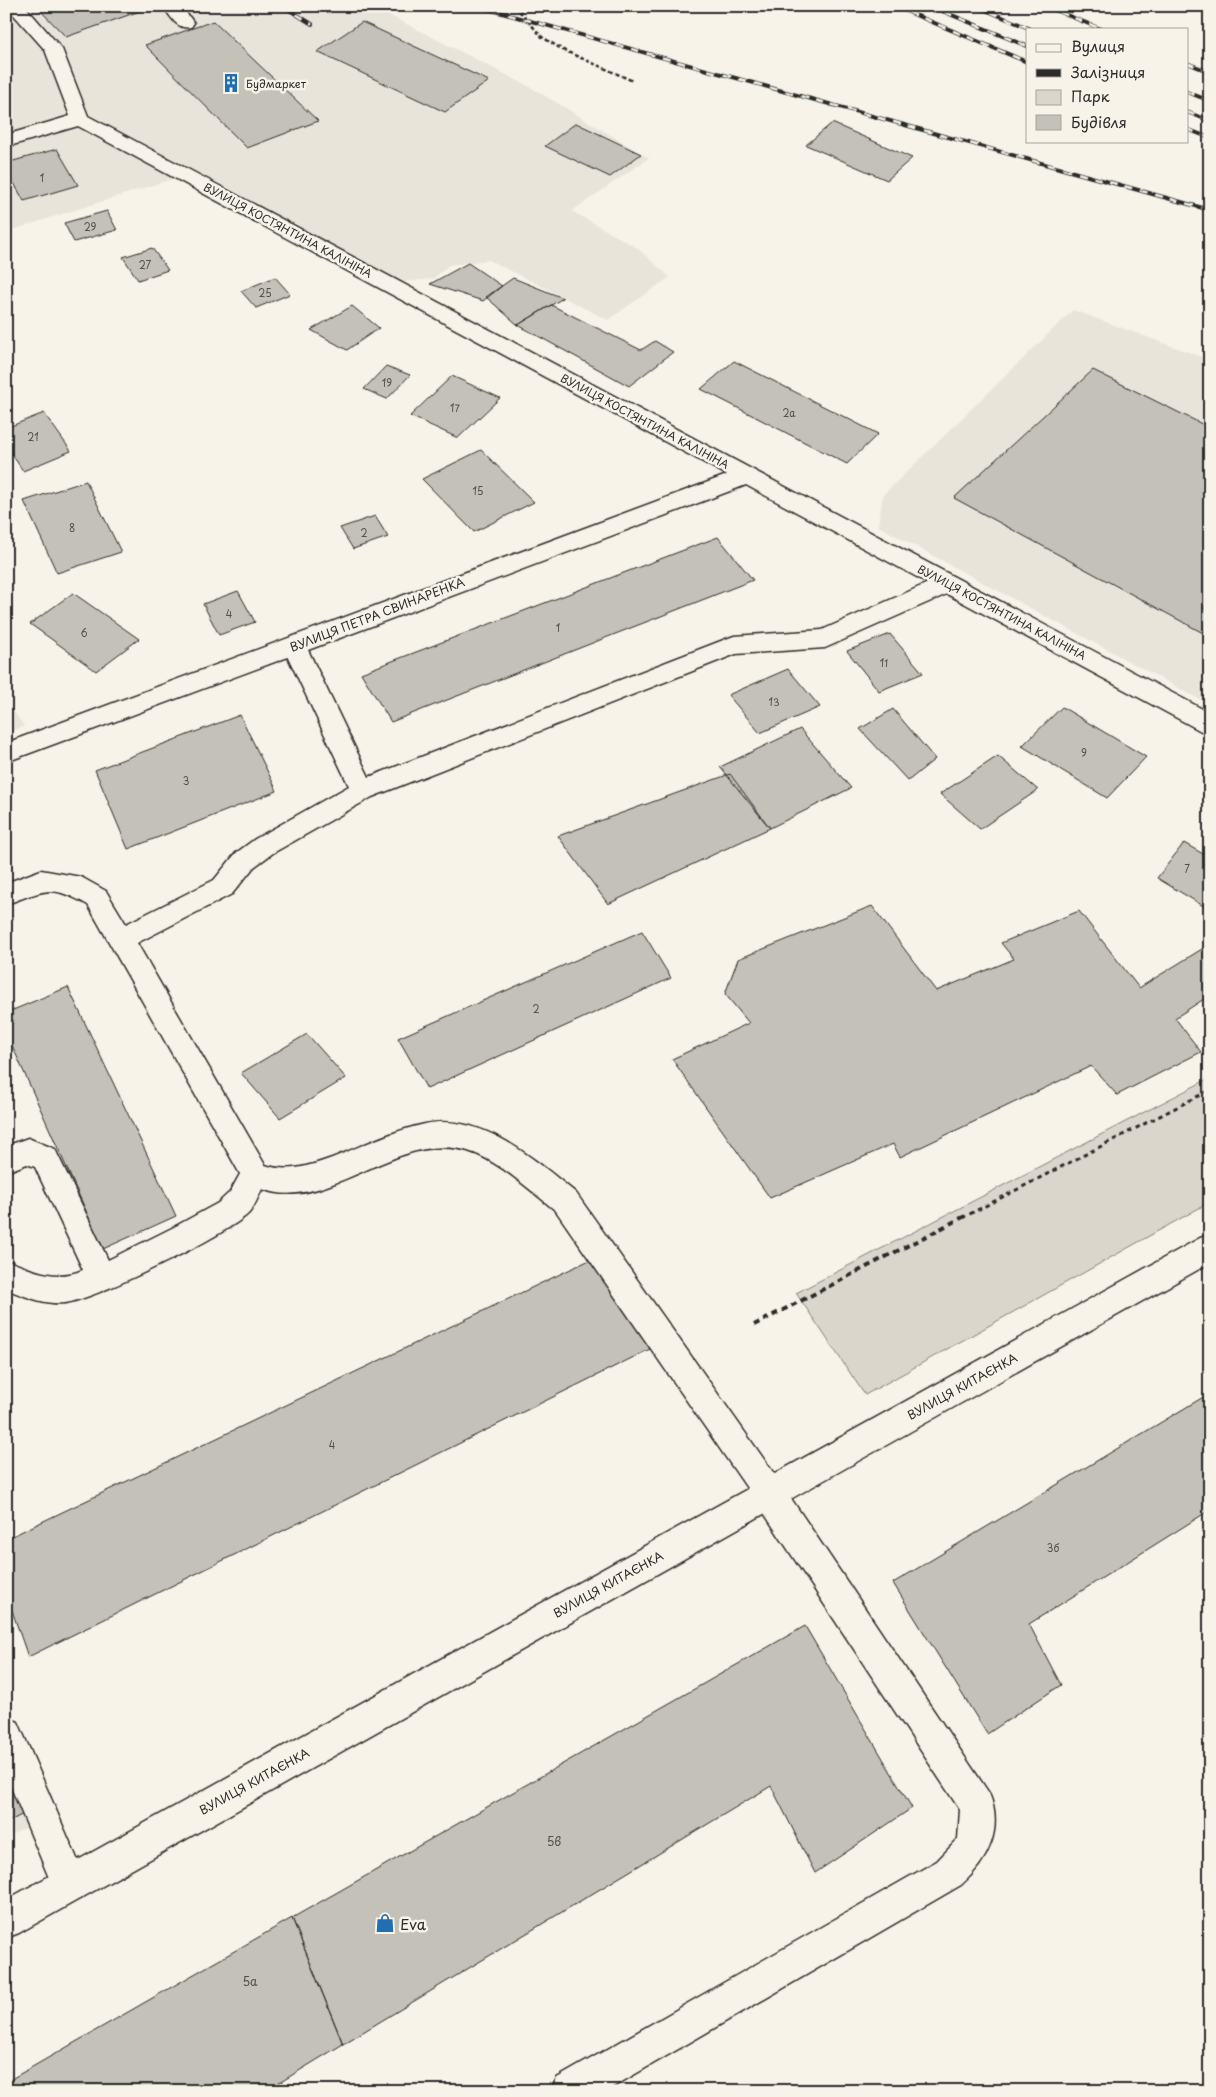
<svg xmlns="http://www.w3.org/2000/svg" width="1216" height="2097" font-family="'Playpen Sans',sans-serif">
<rect width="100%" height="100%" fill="#f7f3e8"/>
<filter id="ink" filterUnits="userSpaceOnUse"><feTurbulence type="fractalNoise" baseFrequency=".02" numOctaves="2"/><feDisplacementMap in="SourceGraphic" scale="10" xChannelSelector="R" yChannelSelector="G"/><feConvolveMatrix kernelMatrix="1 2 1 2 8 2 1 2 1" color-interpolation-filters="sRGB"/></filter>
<g filter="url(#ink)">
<!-- built -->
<path fill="#e8e4da" d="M6 6H371L532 88 649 158 572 211 637 248 670 277 608 320 489 260 449 265 433 279 400 282 194 172 6 232Z
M1073 310 1210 360V705L878 526 883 495Z
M6 701 24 726 6 733Z
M6 1745 38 1821 6 1838Z"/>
<!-- green -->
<path fill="#dad6cc" stroke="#82807c" d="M1210 1078V1202L865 1395 796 1293Z"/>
<!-- building -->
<path fill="#c4c1b9" stroke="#2b2b2b" d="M36 6H135L140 11 66 37Z
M213 21 318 121 247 148 145 45Z
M362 22 489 81 445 112 317 52Z
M576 123 641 154 610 177 545 146Z
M832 123 912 158 887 180 806 145Z
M57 149 78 185 24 201 6 169V163Z
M107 211 117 230 74 242 64 223Z
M152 248 168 270 138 280 123 257Z
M468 263 502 286 483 301 430 284Z
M275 277 290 294 256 308 241 291Z
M513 278 563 298 518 325 486 297Z
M551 305 641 350 655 341 673 352 629 386 518 325Z
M352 306 379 328 347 350 311 330Z
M734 361 878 434 847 464 701 389Z
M386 366 410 375 387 399 364 389Z
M1093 370 1210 428V600L1203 608 1210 612V626L1203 633 954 498Z
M452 376 500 398 458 438 410 416Z
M44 413 71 451 23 471 6 445V428Z
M481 450 534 502 474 532 422 479Z
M86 481 121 552 57 573 24 501Z
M375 516 388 537 353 549 340 528Z
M718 537 753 580 391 722 361 673Z
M238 591 255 622 219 635 203 604Z
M73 593 139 639 96 671 30 624Z
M890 634 923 673 879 691 847 651Z
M788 669 820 707 760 733 728 695Z
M1062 707 1146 757 1107 798 1022 746Z
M893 709 935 759 908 781 860 729Z
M240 715 277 791 128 849 95 770Z
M800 729 851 788 770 828 720 767Z
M998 756 1038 790 980 829 940 794Z
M730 774 770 828 608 904 558 836Z
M1184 843 1210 858V910L1157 878Z
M872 906 936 991 1014 959 1001 943 1079 911 1139 988 1210 944V995L1175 1018 1201 1052 1117 1095 1091 1066 900 1157 893 1144 770 1198 672 1059 749 1023 725 994 738 959Z
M642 931 671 978 427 1089 398 1038Z
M68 987 176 1216 103 1249 6 1032V1013Z
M307 1034 346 1078 280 1118 241 1073Z
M598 1256 650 1349 28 1657 6 1593V1539Z
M1210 1393V1510L1029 1624 1061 1685 987 1734 893 1583Z
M805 1626 912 1808 815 1873 771 1786 343 2044 292 1918Z
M6 1765 29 1811 6 1823Z
M292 1918 343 2044 266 2091H6V2082Z"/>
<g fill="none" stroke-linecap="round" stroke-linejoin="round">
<!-- minor casing -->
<g stroke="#2b2b2b" stroke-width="3">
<path id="minor" d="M6 6H25L62 49 88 116 1210 713V733L1201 731 947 594 825 648 736 654 372 797 273 853 254 867 232 894 137 943 265 1165C287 1173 310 1166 332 1158 362 1146 392 1131 425 1124 482 1112 535 1160 576 1193L780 1482 989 1793C1004 1829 988 1861 961 1885L606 2091H551L557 2078 937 1861 958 1839 960 1810 758 1504 556 1211C531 1191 498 1160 468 1151 398 1129 328 1214 262 1189 258 1197 255 1206 249 1213 229 1234 94 1300 65 1303 45 1305 24 1296 6 1289V1260C32 1270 55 1282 83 1270L35 1167 27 1164 6 1172V1146L28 1138 55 1149 108 1260 174 1227 218 1203 230 1192 240 1174 88 905C49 883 45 891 6 904V883L41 870 81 877 106 891 126 924 214 880 236 853 255 839 349 786 288 657 6 762V743L727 475 78 126 6 147V135L70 116 45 50ZM746 485 928 583 822 630 734 636 726 639 369 777 308 650Z
M163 6H181L194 23 191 27C177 30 171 17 163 6Z
M6 1717 18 1722 88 1884 83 1897 70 1902 57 1897 6 1775Z"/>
</g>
<!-- major casing -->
<g stroke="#2b2b2b" stroke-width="3">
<path id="major" d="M1210 1235V1263L19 1933 6 1938V1900L1200 1238Z"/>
</g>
<!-- path-far2 -->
<path stroke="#2b2b2b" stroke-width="2.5" stroke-dasharray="4 2.5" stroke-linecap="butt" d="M515 6 542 37 563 50 633 81"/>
<!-- path-far1 -->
<path stroke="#2b2b2b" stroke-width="3" stroke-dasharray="4.5 4" stroke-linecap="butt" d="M962 1218 1210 1090"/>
<!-- path -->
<path stroke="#2b2b2b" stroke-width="4" stroke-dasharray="6 4.5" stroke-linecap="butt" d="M754 1325 965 1216"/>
<!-- minor -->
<use href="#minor" fill="#f7f3e8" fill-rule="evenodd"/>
<!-- major -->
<use href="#major" fill="#f7f3e8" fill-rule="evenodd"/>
<!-- rail casing -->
<g stroke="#2b2b2b" stroke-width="4">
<path id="rail" d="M283 6 312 24
M477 6 1210 210
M894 6 1027 62
M930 6 1027 46
M976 6 1031 29
M1045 6 1101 29
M1187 63 1210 72
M1187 92 1210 101
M1187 112 1210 121
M1187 129 1210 138"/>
</g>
<!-- rail -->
<use href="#rail" stroke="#f7f3e8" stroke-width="2.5" stroke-dasharray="8" stroke-linecap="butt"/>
</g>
</g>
<!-- icons -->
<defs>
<g id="building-bare" transform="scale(1.5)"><path d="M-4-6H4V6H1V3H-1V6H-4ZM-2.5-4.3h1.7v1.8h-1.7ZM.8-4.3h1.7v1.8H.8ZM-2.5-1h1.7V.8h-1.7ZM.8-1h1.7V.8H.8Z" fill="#1f6fb2" stroke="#f7f3e8" stroke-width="2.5" paint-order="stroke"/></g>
<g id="shop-bare" transform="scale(1.5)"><path d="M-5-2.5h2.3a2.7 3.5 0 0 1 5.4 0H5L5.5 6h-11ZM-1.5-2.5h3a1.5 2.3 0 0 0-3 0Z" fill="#1f6fb2" stroke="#f7f3e8" stroke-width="2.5" paint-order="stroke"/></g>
</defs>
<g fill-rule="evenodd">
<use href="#building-bare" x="231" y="83"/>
<use href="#shop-bare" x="385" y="1923"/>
</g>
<g text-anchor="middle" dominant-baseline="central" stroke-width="5" stroke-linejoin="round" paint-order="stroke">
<!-- number labels -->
<g font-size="10" fill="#51504e">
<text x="42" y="177">1</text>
<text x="90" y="226">29</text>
<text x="145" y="264">27</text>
<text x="265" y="292">25</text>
<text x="387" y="382">19</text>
<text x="455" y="407">17</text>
<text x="789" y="412">2а</text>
<text x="33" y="436">21</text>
<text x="478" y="490">15</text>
<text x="72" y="527">8</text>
<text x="364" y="532">2</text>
<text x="229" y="613">4</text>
<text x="558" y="627">1</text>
<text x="84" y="632">6</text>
<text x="884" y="662">11</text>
<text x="774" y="701">13</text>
<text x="1084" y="752">9</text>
<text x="186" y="780">3</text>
<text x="1187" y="868">7</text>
<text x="536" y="1008">2</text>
<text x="332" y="1444">4</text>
<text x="1053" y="1547">3б</text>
</g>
<!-- far-poi labels -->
<g font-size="11" fill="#2b2b2b" stroke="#f7f3e8" text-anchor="start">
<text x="246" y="83">Будмаркет</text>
</g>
<!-- far-street labels -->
<g font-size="11" fill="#2b2b2b" stroke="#f7f3e8">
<text transform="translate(288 230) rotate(28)">ВУЛИЦЯ КОСТЯНТИНА КАЛІНІНА</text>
<text transform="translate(645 421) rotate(28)">ВУЛИЦЯ КОСТЯНТИНА КАЛІНІНА</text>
<text transform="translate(1002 612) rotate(28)">ВУЛИЦЯ КОСТЯНТИНА КАЛІНІНА</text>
</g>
<!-- street labels -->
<g font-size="12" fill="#2b2b2b" stroke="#f7f3e8">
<text transform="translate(377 614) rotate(-21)">ВУЛИЦЯ ПЕТРА СВИНАРЕНКА</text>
<text transform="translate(962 1386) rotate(-29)">ВУЛИЦЯ КИТАЄНКА</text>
<text transform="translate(608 1584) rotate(-29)">ВУЛИЦЯ КИТАЄНКА</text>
<text transform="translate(254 1781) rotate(-29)">ВУЛИЦЯ КИТАЄНКА</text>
</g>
<!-- near-number labels -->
<g font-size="12" fill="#51504e">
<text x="554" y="1841">5в</text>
<text x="250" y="1981">5а</text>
</g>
<!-- near-poi labels -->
<g font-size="15" fill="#2b2b2b" stroke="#f7f3e8" text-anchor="start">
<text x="400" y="1923">Eva</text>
</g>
</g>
<!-- margin -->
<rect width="1216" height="2097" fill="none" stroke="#f7f3e8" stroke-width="25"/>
<rect x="12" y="12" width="1191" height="2072" fill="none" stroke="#2b2b2b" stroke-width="2" filter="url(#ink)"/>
<!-- legend -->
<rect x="1026" y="28" width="162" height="115" fill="#f7f3e8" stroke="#a5a39c"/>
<rect x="1036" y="44" width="25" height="8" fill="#f7f3e8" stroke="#a5a39c"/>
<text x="1071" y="52" font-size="15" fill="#2b2b2b">Вулиця</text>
<rect x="1036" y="69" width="25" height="8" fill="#2b2b2b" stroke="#a5a39c"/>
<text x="1071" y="78" font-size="15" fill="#2b2b2b">Залізниця</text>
<rect x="1036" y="90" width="25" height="15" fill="#dad6cc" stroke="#a5a39c"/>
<text x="1071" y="102" font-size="15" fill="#2b2b2b">Парк</text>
<rect x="1036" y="115" width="25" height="15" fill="#c4c1b9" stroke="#a5a39c"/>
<text x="1071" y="128" font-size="15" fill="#2b2b2b">Будівля</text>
</svg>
